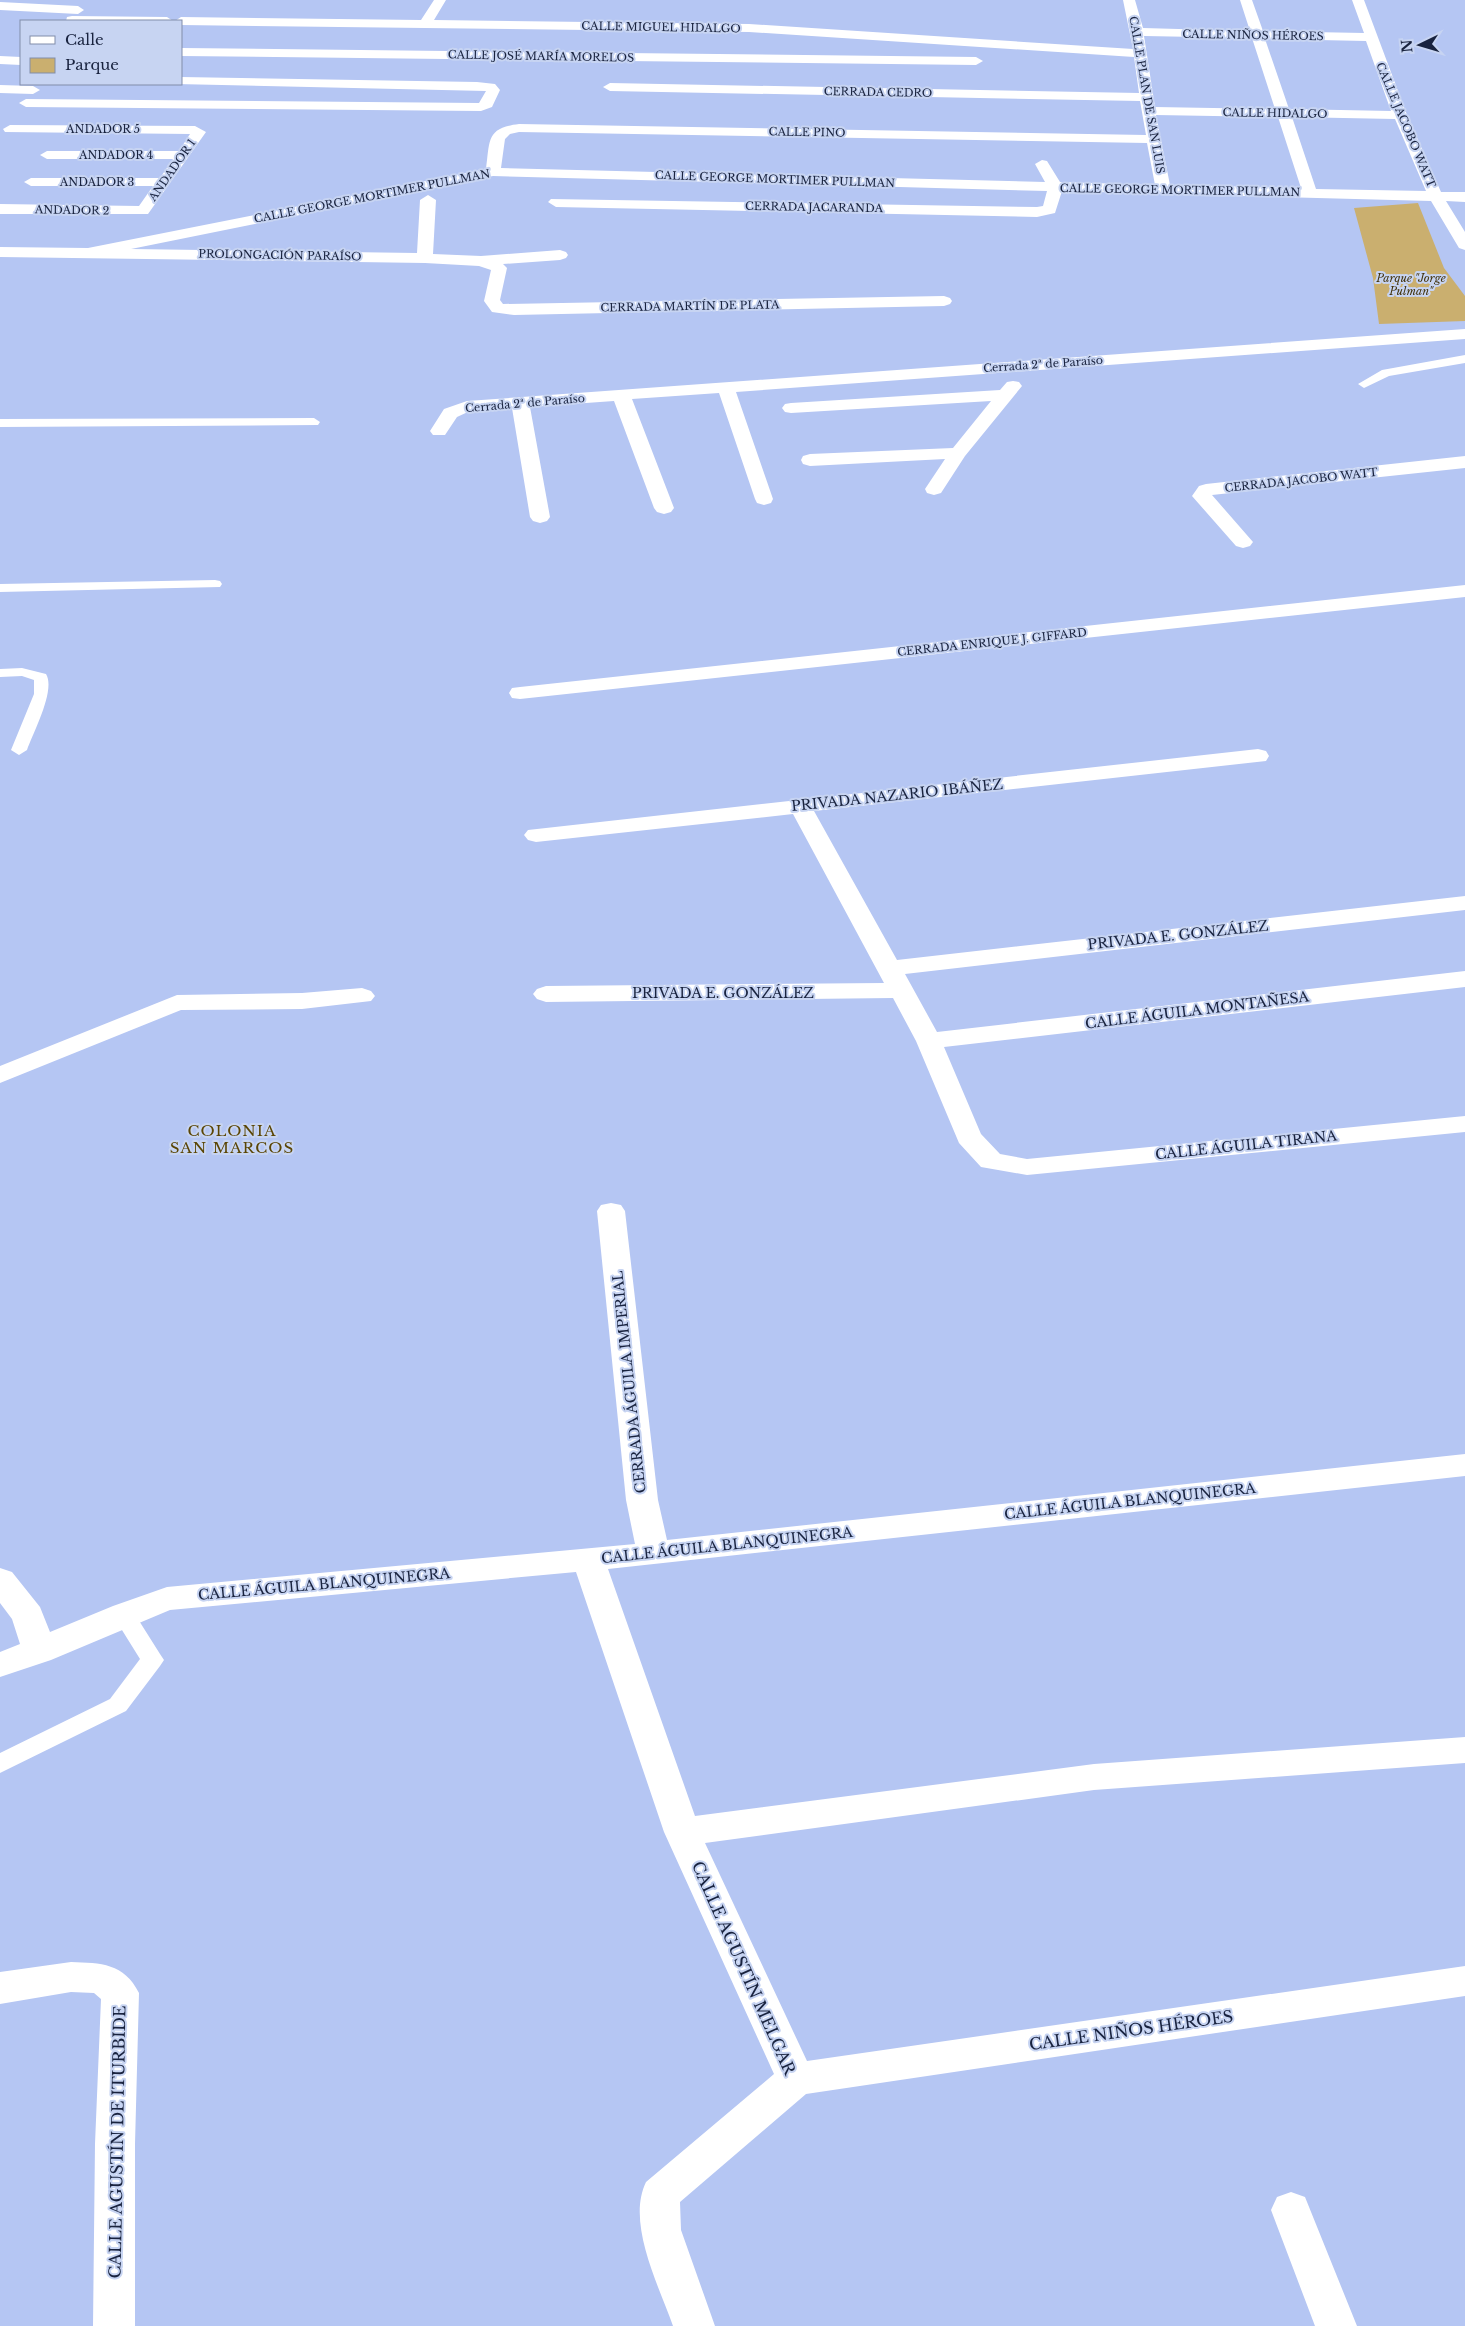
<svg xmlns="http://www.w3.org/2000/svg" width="1465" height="2326" font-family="'Libre Baskerville',serif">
<rect width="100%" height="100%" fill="#b5c6f3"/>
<!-- green -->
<path fill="#caaf6f" d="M1418 203 1444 268 1465 296V321L1379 324 1373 278 1354 208Z"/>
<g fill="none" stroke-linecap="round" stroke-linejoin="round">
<!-- lane -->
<path fill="#fff" fill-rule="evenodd" d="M1465 355V363L1389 376 1364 388 1358 384 1382 370Z
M314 418 320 422 318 425 0 427V419Z
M215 580 220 581 222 584 220 587 0 592V584Z
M22 668 46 674C56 690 33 733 27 750L19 755 11 750 34 694V680L22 676 0 677V669Z
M123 1606 131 1608 160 1654 164 1660 160 1666 126 1711 0 1773V1753L110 1699 140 1659 112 1614 115 1608Z"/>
<!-- street -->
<path fill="#fff" fill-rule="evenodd" d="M434 0H446L434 20 749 24 1133 49 1123 0H1135L1143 28 1250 31 1240 0H1252L1263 31 1364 33 1352 0H1364L1407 115 1441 192H1465V202L1446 201 1465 232V250L1459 248 1431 201 1062 191 1055 213 1037 217 556 207 548 202 551 199 1037 207 1043 206 1047 191 493 176 131 249 417 253 420 200 428 195 436 200 433 254 481 256 560 250 566 252 568 255 566 258 560 260 503 264 507 268 500 300 503 304 944 296 950 298 952 301 950 304 944 306 514 315 492 312 484 301 491 270 479 266 425 263 0 257V247L88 248 486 169C490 140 486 128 519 124L1146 135 1140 101 610 91 603 87 610 83 1139 93 1134 57 749 32 181 25V21H175L181 17 421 20ZM1144 36 1252 38 1275 109 1155 107ZM1265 39 1366 41 1391 111 1289 109ZM1156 115 1278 117 1301 188 1170 185ZM1292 117 1395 119 1426 191 1316 189ZM519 132 1147 143 1155 185 1060 182 1047 161 1042 160 1035 164 1045 182 501 168 505 139 510 134Z
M0 2 78 6 84 10 78 14 0 10Z
M72 16 167 17 173 21H66L67 17Z
M181 48 976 57 983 61 976 65 181 56Z
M0 56 21 57V65L0 64Z
M181 77 477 82 495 84 500 90 492 107 481 111 26 107 19 103 26 99 479 103 486 91 176 84H181Z
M0 85 33 86 40 90 33 94 0 93Z
M10 125 195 126 206 132 148 214H0V204L139 206 153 186H31L24 182 31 178H160L173 159H47L40 155 47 151H179L190 134 5 132 3 129Z
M1465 329V339L736 392 773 499 771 503 764 505 757 503 755 499 719 393 632 399 674 508 671 512 664 514 657 512 654 508 614 401 530 407 550 517 547 521 540 523 533 521 530 517 512 408 470 411 457 417 445 435H433L430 431 444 409 467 401Z
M1013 381 1019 382 1022 386 965 456 941 493 934 495 927 493 925 489 945 459 810 466 803 464 801 460 803 456 810 454 953 448 991 401 791 413 785 412 782 408 785 404 791 403 1000 390 1007 382Z
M1465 456V468L1212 495 1253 542 1250 546 1243 548 1236 546 1192 496 1199 486 1206 484Z
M1465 585V597L520 699 512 698 509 693 512 688 520 687Z
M1258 749 1266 751 1269 756 1266 761 814 811 897 960 1465 896V910L905 974 937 1032 1465 971V987L944 1047 981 1134 1000 1154 1027 1159 1465 1116V1132L1027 1175 981 1167 959 1143 916 1041 893 998 546 1002 537 999 533 994 537 989 546 986 884 983 793 814 536 842 528 840 524 835 528 830Z
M362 988 371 991 375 996 371 1001 302 1009 181 1010 0 1083V1066L177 995 302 993Z
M611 1203 621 1205 625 1211 658 1500 667 1540 1465 1454V1476L608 1569 695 1816 1094 1764 1465 1737V1763L1094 1790 705 1843 807 2061 1465 1966V1996L806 2094 680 2202 681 2230 715 2326H673C659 2286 626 2223 646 2182L774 2074 664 1832 576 1572 170 1610 51 1660 0 1677V1652L20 1644 12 1619 0 1603V1568L12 1572 40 1607 50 1632 113 1606 167 1587 635 1544 626 1500 597 1211 601 1205Z
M71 1962C101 1963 124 1963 139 1993L135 2144V2326H93L95 2144 101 1999 94 1993 71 1992 0 2004V1972Z
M1291 2192 1305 2197 1357 2326H1315L1271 2210 1277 2197Z"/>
</g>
<g text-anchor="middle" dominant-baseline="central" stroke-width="4" stroke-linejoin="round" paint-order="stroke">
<!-- far-street labels -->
<g font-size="11" fill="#19233f" stroke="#c7d4f2">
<text transform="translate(661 27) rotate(1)">CALLE MIGUEL HIDALGO</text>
<text transform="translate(1253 35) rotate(1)">CALLE NIÑOS HÉROES</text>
<text transform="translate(541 56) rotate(1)">CALLE JOSÉ MARÍA MORELOS</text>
<text transform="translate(878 92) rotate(1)">CERRADA CEDRO</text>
<text transform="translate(1147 95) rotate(80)">CALLE PLAN DE SAN LUIS</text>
<text transform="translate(1275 113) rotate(1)">CALLE HIDALGO</text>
<text transform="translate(1406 125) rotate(67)">CALLE JACOBO WATT</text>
<text x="103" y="129">ANDADOR 5</text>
<text transform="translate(807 132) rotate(1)">CALLE PINO</text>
<text x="116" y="155">ANDADOR 4</text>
<text transform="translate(172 170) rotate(-55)">ANDADOR 1</text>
<text transform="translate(775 179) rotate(2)">CALLE GEORGE MORTIMER PULLMAN</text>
<text x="97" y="182">ANDADOR 3</text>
<text transform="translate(1180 190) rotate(1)">CALLE GEORGE MORTIMER PULLMAN</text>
<text transform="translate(372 196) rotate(-11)">CALLE GEORGE MORTIMER PULLMAN</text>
<text transform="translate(814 207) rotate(1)">CERRADA JACARANDA</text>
<text transform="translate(72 210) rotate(1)">ANDADOR 2</text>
<text transform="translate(280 255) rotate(1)">PROLONGACIÓN PARAÍSO</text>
<text transform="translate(690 306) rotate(-1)">CERRADA MARTÍN DE PLATA</text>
<text transform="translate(1043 364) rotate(-4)">Cerrada 2ª de Paraíso</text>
<text transform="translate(525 403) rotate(-5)">Cerrada 2ª de Paraíso</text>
<text transform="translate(1301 480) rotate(-6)">CERRADA JACOBO WATT</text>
<text transform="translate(992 642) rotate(-6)">CERRADA ENRIQUE J. GIFFARD</text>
</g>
<!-- far-park labels -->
<g font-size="11" font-style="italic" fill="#41320b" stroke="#c7d4f2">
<text x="1411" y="278">Parque "Jorge<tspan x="1411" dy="13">Pulman"</tspan></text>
</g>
<!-- street labels -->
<g font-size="14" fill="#19233f" stroke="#c7d4f2">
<text transform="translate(897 795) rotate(-6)">PRIVADA NAZARIO IBÁÑEZ</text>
<text transform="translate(1178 935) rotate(-6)">PRIVADA E. GONZÁLEZ</text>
<text x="723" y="993">PRIVADA E. GONZÁLEZ</text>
<text transform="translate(1197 1010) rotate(-7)">CALLE ÁGUILA MONTAÑESA</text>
<text transform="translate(1246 1145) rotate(-6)">CALLE ÁGUILA TIRANA</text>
<text transform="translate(629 1382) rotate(-96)">CERRADA ÁGUILA IMPERIAL</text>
<text transform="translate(1130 1501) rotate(-6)">CALLE ÁGUILA BLANQUINEGRA</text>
<text transform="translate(727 1545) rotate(-6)">CALLE ÁGUILA BLANQUINEGRA</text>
<text transform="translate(324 1584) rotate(-5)">CALLE ÁGUILA BLANQUINEGRA</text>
</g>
<!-- neighbourhood labels -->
<g font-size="15" letter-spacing="1" fill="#5a4504" stroke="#c7d4f2">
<text x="232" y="1130">COLONIA<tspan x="232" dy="17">SAN MARCOS</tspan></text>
</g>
<!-- near-street labels -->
<g font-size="16" fill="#19233f" stroke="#c7d4f2">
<text transform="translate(744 1968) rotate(66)">CALLE AGUSTÍN MELGAR</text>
<text transform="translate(1131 2030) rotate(-8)">CALLE NIÑOS HÉROES</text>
<text transform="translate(117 2142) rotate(-89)">CALLE AGUSTÍN DE ITURBIDE</text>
</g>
</g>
<!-- legend -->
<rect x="20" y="20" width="162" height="65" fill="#c7d4f2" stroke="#818daa"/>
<rect x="30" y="36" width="25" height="8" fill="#ffffff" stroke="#818daa"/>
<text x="65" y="45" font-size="15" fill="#19233f">Calle</text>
<rect x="30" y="58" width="25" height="15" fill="#caaf6f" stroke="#818daa"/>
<text x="65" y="70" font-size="15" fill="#19233f">Parque</text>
<!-- north arrow -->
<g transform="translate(1420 45) rotate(265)" stroke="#c7d4f2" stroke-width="4" paint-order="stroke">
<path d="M0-4L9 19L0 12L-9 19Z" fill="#19233f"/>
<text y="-8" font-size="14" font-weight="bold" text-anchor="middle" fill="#19233f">N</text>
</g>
</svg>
